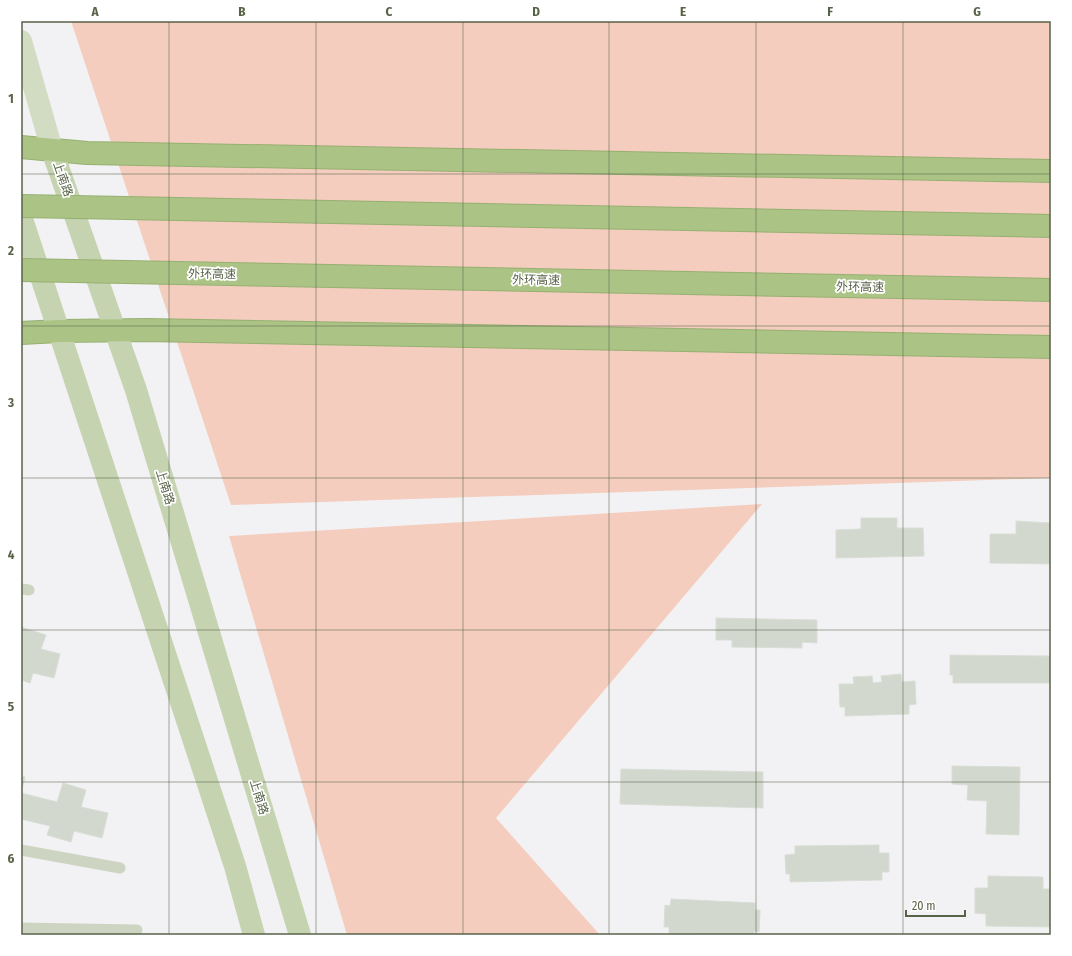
<svg xmlns="http://www.w3.org/2000/svg" width="1072" height="956" font-family="'Fira Sans Condensed','Noto Sans SC',sans-serif">
<rect width="100%" height="100%" fill="#f2f2f4"/>
<!-- green -->
<path fill="#f4cdbe" d="M71 21H1051V478L231 505Z
M762 504 496 818 600 935H347L229 536Z"/>
<!-- building -->
<path fill="#d2d8ce" stroke="#d9ded6" d="M861 518H897V528H923L924 556 836 558V530L861 529Z
M1016 521 1051 523V564L990 563V534H1016Z
M716 618 817 620V643L802 642V648L732 647V640H716Z
M21 627 46 635 41 649 60 654 54 678 33 673 30 683 21 680Z
M950 655 1051 656V683H953V675H950Z
M901 674 902 682 915 681 916 704 909 705V714L845 716V707H840L839 684H854L853 677 872 676 873 683 882 682 881 676Z
M952 766 1020 767 1019 835 986 834 987 801 967 800 968 785 952 784Z
M621 769 763 772V808L620 804Z
M21 776 25 777 21 793Z
M63 783 86 790 81 807 108 813 102 838 74 831 71 842 47 835 50 826 21 819V793L57 802Z
M879 845V853H889V872H882V880L790 882V874H786L785 855 795 854V846Z
M988 876 1043 877V889H1051L1050 927 986 926V914L975 913V888H988Z
M671 899 755 903V910H760L759 932 754 931V935L669 934V927H664L665 905 670 906Z"/>
<g fill="none" stroke-linecap="round" stroke-linejoin="round">
<!-- motorway casing -->
<g stroke="#96b071" stroke-width="24">
<path id="motorway" d="M21 147 87 153 1051 171
M21 333 59 331 147 330 1051 347"/>
</g>
<!-- service -->
<path stroke="#ced4c2" stroke-width="11" d="M21 589 29 590
M21 850 120 868
M21 928 137 930"/>
<!-- secondary -->
<path stroke="#d2dcc3" stroke-width="22" d="M21 41 52 150"/>
<!-- primary -->
<path stroke="#c5d3b0" stroke-width="22" d="M52 150 136 390 300 935
M21 216 235 866 254 935"/>
<!-- motorway -->
<use href="#motorway" stroke="#abc486" stroke-width="22"/>
<!-- motorway-bridge casing -->
<g stroke="#96b071" stroke-width="24" stroke-linecap="butt">
<path id="motorway-bridge" d="M21 206 1051 226
M21 270 1051 290"/>
</g>
<!-- motorway-bridge -->
<use href="#motorway-bridge" stroke="#abc486" stroke-width="22"/>
</g>
<!-- grid -->
<path fill="none" stroke="#586248" stroke-width="1" stroke-opacity="0.55" d="M169 21V935M316 21V935M463 21V935M609 21V935M756 21V935M903 21V935M21 174H1051M21 326H1051M21 478H1051M21 630H1051M21 782H1051"/>
<g text-anchor="middle" dominant-baseline="central" stroke-width="3.5" stroke-linejoin="round" paint-order="stroke">
<!-- street labels -->
<g font-size="12" fill="#586248" stroke="#fff">
<text transform="translate(63 179) rotate(71)">上南路</text>
<text transform="translate(212 274) rotate(1)">外环高速</text>
<text transform="translate(536 280) rotate(1)">外环高速</text>
<text transform="translate(860 287) rotate(1)">外环高速</text>
<text transform="translate(165 487) rotate(73)">上南路</text>
<text transform="translate(259 797) rotate(73)">上南路</text>
</g>
</g>
<!-- border -->
<rect width="1072" height="956" fill="none" stroke="#ffffff" stroke-width="44"/>
<!-- scale -->
<path d="M906 910v6h59v-6" fill="none" stroke="#586248" stroke-width="2"/>
<text x="912" y="910" font-size="12" fill="#586248" stroke="#ffffff" stroke-width="3" paint-order="stroke">20 m</text>
<rect x="22" y="22" width="1028" height="912" fill="none" stroke="#586248" stroke-width="1.5"/>
<g font-size="13" text-anchor="middle" font-weight="bold" fill="#586248">
<text x="95" y="16">A</text>
<text x="242" y="16">B</text>
<text x="389" y="16">C</text>
<text x="536" y="16">D</text>
<text x="683" y="16">E</text>
<text x="830" y="16">F</text>
<text x="977" y="16">G</text>
<text x="11" y="103">1</text>
<text x="11" y="255">2</text>
<text x="11" y="407">3</text>
<text x="11" y="559">4</text>
<text x="11" y="711">5</text>
<text x="11" y="863">6</text>
</g>
</svg>
